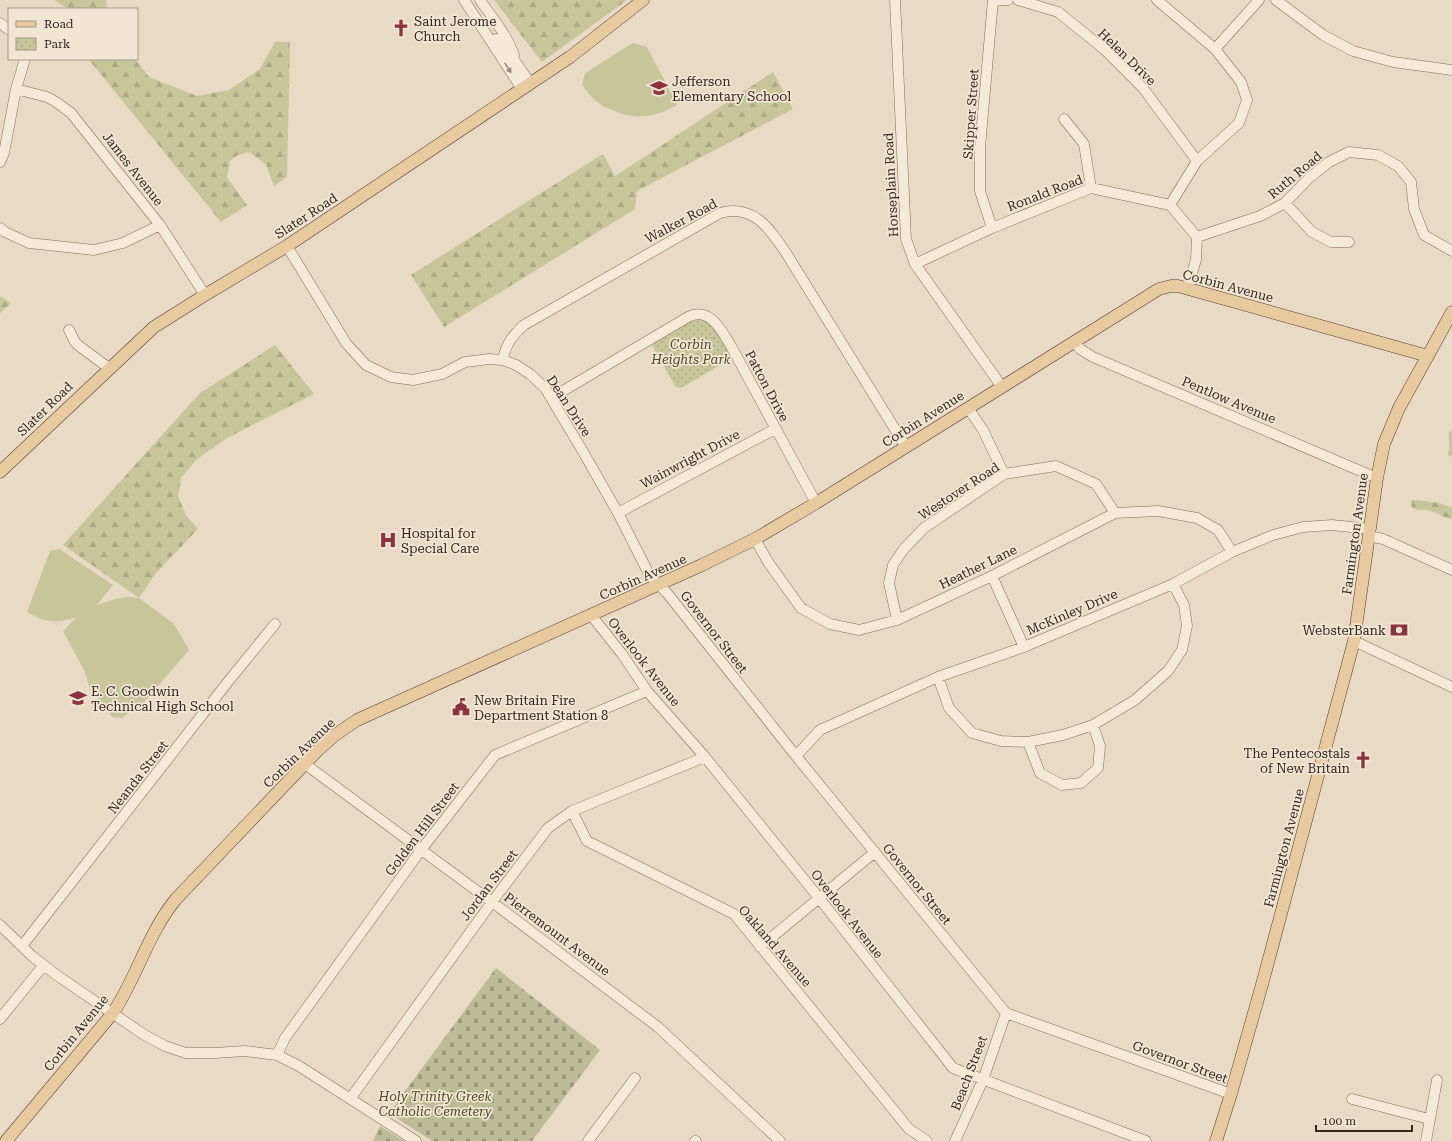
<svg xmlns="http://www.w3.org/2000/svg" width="1452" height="1141" font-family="'Roboto Serif',serif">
<defs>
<pattern id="forest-firs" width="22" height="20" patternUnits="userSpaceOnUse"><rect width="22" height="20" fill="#c6c69a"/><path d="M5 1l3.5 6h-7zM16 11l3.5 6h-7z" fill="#abaa84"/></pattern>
<pattern id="cemetery-stones" width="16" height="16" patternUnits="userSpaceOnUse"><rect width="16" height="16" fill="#bcbc98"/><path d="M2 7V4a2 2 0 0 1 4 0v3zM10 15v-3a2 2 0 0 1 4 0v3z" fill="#9a997b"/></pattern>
<pattern id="park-dots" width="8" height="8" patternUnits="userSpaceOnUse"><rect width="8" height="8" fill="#c6c69a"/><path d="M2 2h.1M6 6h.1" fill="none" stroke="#abaa84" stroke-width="1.8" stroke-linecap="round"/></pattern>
</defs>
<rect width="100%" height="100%" fill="#e9dac5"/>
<!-- forest -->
<path fill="url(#forest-firs)" d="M54 0H106L107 9H69Z
M494 0H627L542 62Z
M275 42H290L287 177 274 186 266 165 250 152 238 155 230 161 227 177 247 205 221 222 90 61 92 59H135L149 77 197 96 229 90 260 69Z
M773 72 793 109 637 191 635 209 444 327 411 275 603 154 615 176Z
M0 296 11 303 0 313Z
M275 345 314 394 229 437 197 459 181 478 178 496 186 515 198 529 155 574 139 598 63 545 200 393Z
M1452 430V457L1448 455V453C1451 446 1448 440 1449 432Z
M1411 500H1417L1439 503 1452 508V519C1445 519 1438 513 1431 511 1425 509 1418 511 1412 508Z"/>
<!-- cemetery -->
<path fill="url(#cemetery-stones)" d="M496 968 600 1050 532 1141H432L389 1113Z
M380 1126 404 1141H373Z"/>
<!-- park -->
<path fill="url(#park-dots)" d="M702 318 713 325 730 354V359L683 387 679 388 675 386 653 347V344L691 320Z"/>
<!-- pitch -->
<path fill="#c6c69a" d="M633 43 647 47 677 105C654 118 634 121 610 109 606 107 602 106 599 103 592 99 587 91 582 85L585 73Z
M59 549 113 585 97 605 115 599 128 597 139 598 174 624 185 643 189 650 145 701 122 718 112 717 89 686 85 672 63 631 77 617C56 624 46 623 27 612L50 551Z"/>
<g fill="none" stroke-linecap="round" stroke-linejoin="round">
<!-- minor casing -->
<g stroke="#826c5d" stroke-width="11">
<path id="minor" d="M464 0 522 89
M480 0C492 17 507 35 514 55
M895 0 906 239 915 264 1002 387
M1018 0 1058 12 1104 49 1143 88 1197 161
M1157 0 1215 49 1241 82 1247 100 1239 123 1197 161 1170 205
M1276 0 1323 35 1353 51 1393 62 1452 70
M993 1 1008 0
M0 23 9 30
M496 39 515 61 530 83
M1215 49 1259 0
M16 89 47 97 56 102 71 113 160 225 205 295
M1064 119 1084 144 1091 188
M0 162 4 153 16 89 25 59
M1285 203 1312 232 1331 242H1349
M0 228 5 232 29 243 94 250 123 243 160 225
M992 228 980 191V147L993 0
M1197 237 1260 216 1285 203 1309 178 1329 162 1349 152 1378 155 1398 166 1411 182 1414 209 1424 235 1452 251
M287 246 346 343 366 365 391 377 413 380 442 374 465 362 489 359 503 360 516 365 530 374 545 388 582 450 618 513 650 576 667 593 796 756 1006 1013 1231 1094
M915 264 992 228 1091 188 1170 205 1197 237 1196 260 1187 289
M69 330 75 342 79 346 109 368
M1074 342 1080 349 1093 357 1377 478
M503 360C505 345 513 335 524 325L720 213C755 203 772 232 788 256L906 447
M551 398 688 317C710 306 721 330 731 346L816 503
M968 408 983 430 1004 474
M618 513 775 429
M1369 536 1383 539 1452 570
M755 539 768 562 801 608 830 624 859 630 897 620 992 576 1115 513 1158 511 1197 518 1218 530 1232 552
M992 576 1024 647
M591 615 622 654 647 691 705 757 819 898 953 1068 1146 1141
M897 620 889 583 893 565 903 550 924 528 1004 474 1056 466 1096 484 1115 513
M1354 641 1452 687
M938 677 949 708 972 733 1001 741 1028 742 1063 735 1093 725 1135 700 1168 671 1182 650 1187 626 1184 605 1173 584
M1028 742 1040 773 1062 785 1081 783 1098 768 1100 746 1093 725
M796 756 820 730 938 677 1024 647 1173 584 1232 552 1273 535 1303 527 1332 525 1370 529
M305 764 492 902 658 1027 780 1141
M572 811 587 841 734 914 909 1129 927 1141
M0 925 32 956 55 974 143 1034 165 1046 186 1053H215L245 1051 277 1055 299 1066 416 1141
M22 946 227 683 275 624
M760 947 875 852
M0 1019 43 966
M277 1055 285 1038 421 850 495 755 647 691
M350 1099 492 902 548 828 572 811 705 757
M1352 1099 1429 1119
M588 1141 635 1078
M695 1141H696
M955 1141 983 1080 1006 1013
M1426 1141 1437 1080"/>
</g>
<!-- major casing -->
<g stroke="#503c31" stroke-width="13">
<path id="major" d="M0 472 154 327 205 295 287 246 570 57 643 0
M6 1141 113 1013C137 977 148 933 176 899L318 750 335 735 357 720 702 565 755 539 816 503 1159 289 1171 286H1178L1428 356
M1216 1141 1231 1094 1263 981 1354 641 1377 478 1384 444 1399 408 1452 312"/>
</g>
<!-- minor -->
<use href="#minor" stroke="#f5e9d7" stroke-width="10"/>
<!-- major -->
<use href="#major" stroke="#e8caa1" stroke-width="12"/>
</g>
<!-- one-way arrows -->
<defs><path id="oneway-solid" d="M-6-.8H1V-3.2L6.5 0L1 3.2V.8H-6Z"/></defs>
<use fill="#94887b" href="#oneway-solid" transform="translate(508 68) rotate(57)"/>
<!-- icons -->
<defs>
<g id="church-bare" transform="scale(1.38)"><path d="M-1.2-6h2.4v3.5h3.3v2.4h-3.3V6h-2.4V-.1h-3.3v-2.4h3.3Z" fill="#8b343f" stroke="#f1e5d4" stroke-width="2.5" paint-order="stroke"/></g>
<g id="school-bare" transform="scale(1.38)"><path d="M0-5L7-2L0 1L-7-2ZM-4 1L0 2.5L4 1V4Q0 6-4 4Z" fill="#8b343f" stroke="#f1e5d4" stroke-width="2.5" paint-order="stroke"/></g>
<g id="hospital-bare" transform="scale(1.38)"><path d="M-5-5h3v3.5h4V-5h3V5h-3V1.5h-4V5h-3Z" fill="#8b343f" stroke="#f1e5d4" stroke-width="2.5" paint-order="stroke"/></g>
<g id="bank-bare" transform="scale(1.38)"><path d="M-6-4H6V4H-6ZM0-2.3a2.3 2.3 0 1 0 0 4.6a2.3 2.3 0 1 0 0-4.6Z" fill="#8b343f" stroke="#f1e5d4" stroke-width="2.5" paint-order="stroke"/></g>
<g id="civic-bare" transform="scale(1.38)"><path d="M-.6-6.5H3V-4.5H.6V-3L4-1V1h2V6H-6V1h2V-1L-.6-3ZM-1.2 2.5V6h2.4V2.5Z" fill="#8b343f" stroke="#f1e5d4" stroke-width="2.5" paint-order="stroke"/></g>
</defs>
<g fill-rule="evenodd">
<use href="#church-bare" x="401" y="28"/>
<use href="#school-bare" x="659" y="88"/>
<use href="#hospital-bare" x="388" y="540"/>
<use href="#bank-bare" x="1399" y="630"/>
<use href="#school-bare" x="78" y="698"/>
<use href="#civic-bare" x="461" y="707"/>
<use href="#church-bare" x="1363" y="760"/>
</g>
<g text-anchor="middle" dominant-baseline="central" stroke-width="3.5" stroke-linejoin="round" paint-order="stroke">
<!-- poi labels -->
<g font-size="13" fill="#34271f" stroke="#f1e5d4" text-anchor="start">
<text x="414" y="21">Saint Jerome<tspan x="414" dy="15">Church</tspan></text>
<text x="672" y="81">Jefferson<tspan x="672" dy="15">Elementary School</tspan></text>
<text x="401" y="533">Hospital for<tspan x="401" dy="15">Special Care</tspan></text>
<text x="1386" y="630" text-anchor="end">WebsterBank</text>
<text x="91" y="691">E. C. Goodwin<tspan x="91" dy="15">Technical High School</tspan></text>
<text x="474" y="700">New Britain Fire<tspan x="474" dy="15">Department Station 8</tspan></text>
<text x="1350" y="753" text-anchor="end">The Pentecostals<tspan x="1350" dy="15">of New Britain</tspan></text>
</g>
<!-- street labels -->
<g font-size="13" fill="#34271f" stroke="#f1e5d4">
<text transform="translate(1127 57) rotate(44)">Helen Drive</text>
<text transform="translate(971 114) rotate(-86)">Skipper Street</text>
<text transform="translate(133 169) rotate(52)">James Avenue</text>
<text transform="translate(1295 175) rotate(-40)">Ruth Road</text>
<text transform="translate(891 185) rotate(-93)">Horseplain Road</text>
<text transform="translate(1045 193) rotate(-21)">Ronald Road</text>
<text transform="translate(306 216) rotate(-33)">Slater Road</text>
<text transform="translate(681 221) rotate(-28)">Walker Road</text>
<text transform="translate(1228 286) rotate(15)">Corbin Avenue</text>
<text transform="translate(767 386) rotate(62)">Patton Drive</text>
<text transform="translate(1229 400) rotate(23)">Pentlow Avenue</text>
<text transform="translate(569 406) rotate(57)">Dean Drive</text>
<text transform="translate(45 409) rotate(-44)">Slater Road</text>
<text transform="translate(923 419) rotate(-32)">Corbin Avenue</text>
<text transform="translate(690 459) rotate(-28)">Wainwright Drive</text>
<text transform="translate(959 491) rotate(-33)">Westover Road</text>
<text transform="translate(1355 534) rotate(-82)">Farmington Avenue</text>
<text transform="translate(978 567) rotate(-26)">Heather Lane</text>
<text transform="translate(643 577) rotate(-24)">Corbin Avenue</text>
<text transform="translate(1072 612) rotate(-23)">McKinley Drive</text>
<text transform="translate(714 632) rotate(52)">Governor Street</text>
<text transform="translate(644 662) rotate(52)">Overlook Avenue</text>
<text transform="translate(299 753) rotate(-44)">Corbin Avenue</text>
<text transform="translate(138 777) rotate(-52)">Neanda Street</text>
<text transform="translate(422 829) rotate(-53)">Golden Hill Street</text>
<text transform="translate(1284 848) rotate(-75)">Farmington Avenue</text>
<text transform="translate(917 884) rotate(51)">Governor Street</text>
<text transform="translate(489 885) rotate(-53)">Jordan Street</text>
<text transform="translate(847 914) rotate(52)">Overlook Avenue</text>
<text transform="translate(557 934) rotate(37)">Pierremount Avenue</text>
<text transform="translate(775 946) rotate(49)">Oakland Avenue</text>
<text transform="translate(76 1033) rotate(-51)">Corbin Avenue</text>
<text transform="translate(1180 1062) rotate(20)">Governor Street</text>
<text transform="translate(969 1073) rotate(-69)">Beach Street</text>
</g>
<!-- park labels -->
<g font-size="13" font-style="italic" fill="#494e28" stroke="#f1e5d4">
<text x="691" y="344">Corbin<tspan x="691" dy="15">Heights Park</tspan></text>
<text x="435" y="1096">Holy Trinity Greek<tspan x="435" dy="15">Catholic Cemetery</tspan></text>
</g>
</g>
<!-- legend -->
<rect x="8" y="8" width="130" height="52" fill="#f1e5d4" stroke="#a5998c"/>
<rect x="16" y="21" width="20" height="6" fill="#e8caa1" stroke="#a5998c"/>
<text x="44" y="28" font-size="12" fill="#34271f">Road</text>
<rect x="16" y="38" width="20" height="12" fill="url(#park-dots)" stroke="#a5998c"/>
<text x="44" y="48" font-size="12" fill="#34271f">Park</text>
<!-- scale -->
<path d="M1316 1125v6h96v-6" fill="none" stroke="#34271f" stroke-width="2"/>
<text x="1322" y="1125" font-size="12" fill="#34271f" stroke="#f1e5d4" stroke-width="3" paint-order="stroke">100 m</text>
</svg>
